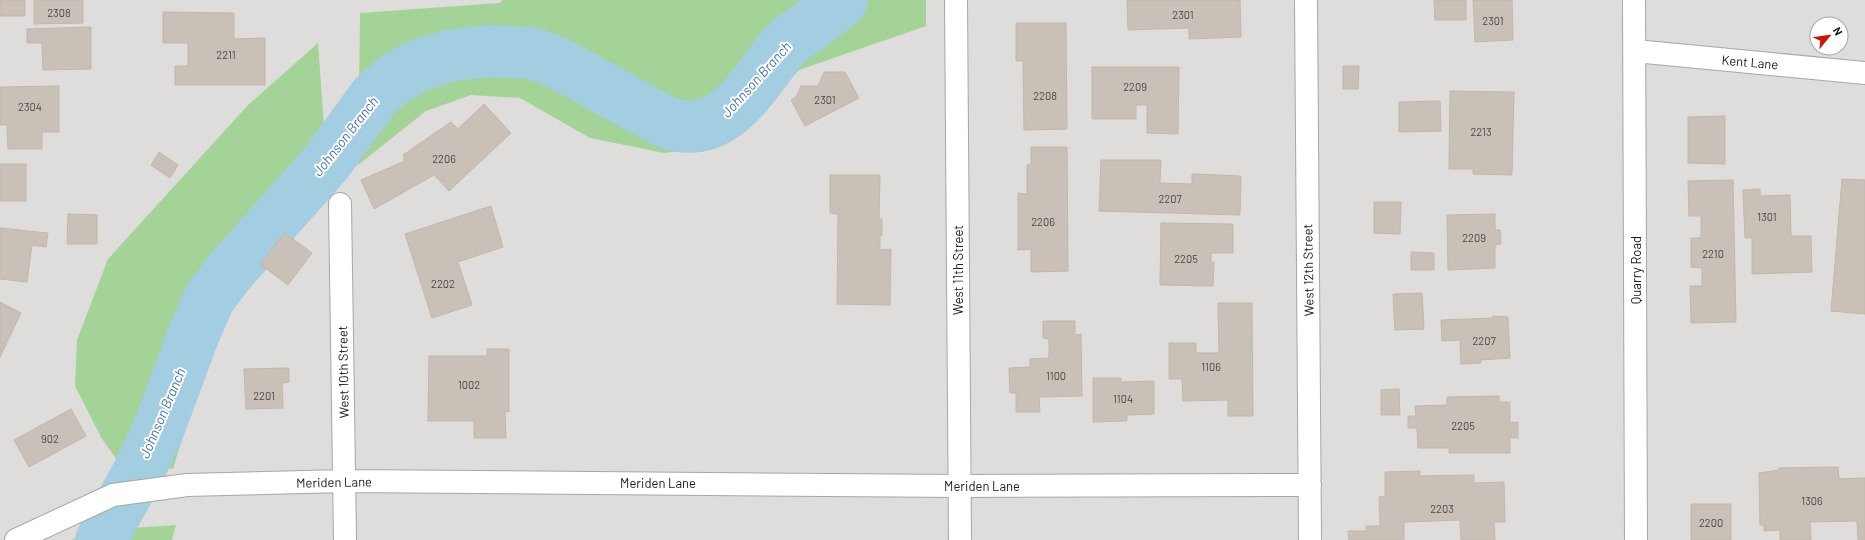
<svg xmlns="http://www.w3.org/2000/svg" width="1865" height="540" font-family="Barlow,sans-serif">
<rect width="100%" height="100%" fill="#f1eee5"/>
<!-- residential -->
<path fill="#dedddc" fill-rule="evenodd" d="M0 0H1865V540H0ZM1817 24H1841V48H1817Z"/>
<!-- forest -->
<path fill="#a4d398" d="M503 0H926V26L799 70 750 125 717 146 664 153 590 138 520 98 471 95 426 111 358 165 360 13 499 3Z
M318 43 329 194 292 225 235 285 209 348 173 469 120 464 102 439 75 386 77 340 108 259 248 105Z
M176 525 172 540H71L100 530Z"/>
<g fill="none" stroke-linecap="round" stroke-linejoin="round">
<!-- river -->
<path stroke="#a3cde1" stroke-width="52" d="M101 540 138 473 157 433 195 331 209 299 230 271 326 163 374 97 394 79 419 65 452 55 492 51 531 53 554 61 666 122C715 141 744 99 770 64 775 57 780 49 787 43 804 27 826 17 842 0"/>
</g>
<!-- building -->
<path fill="#c9c1b8" stroke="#c4b6a7" d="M0 0H25V16H0Z
M34 0H83V23L34 24Z
M1127 0H1240L1241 37 1189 39V28L1128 30Z
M1434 0H1466V20H1435Z
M1473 0H1512L1513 40 1475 42Z
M163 12 234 13V39L265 38V85H175V66H188V43H163Z
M1016 23H1066L1067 129 1024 130 1023 61H1016Z
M91 27V69L43 70 42 43H27V29Z
M1343 66H1359L1358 89H1343Z
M1092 67H1179L1178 134 1147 133V105H1136V119H1092Z
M824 72H845L859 98 805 126 791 100 796 97 801 86H818Z
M59 86V132H42V149H8L7 125H0V87Z
M1450 91 1514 92 1512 175 1473 174V169H1449Z
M1440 101 1441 131 1399 132V102Z
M484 104 511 133 449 191 434 175 374 209 361 180 405 161 403 155 451 122 458 129Z
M1725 116V164L1688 163V117Z
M1031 147H1067L1068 271 1031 272V249L1018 250V193L1027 194V165L1031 164Z
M159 152 178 165 170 178 151 165Z
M1101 160H1161L1160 183 1192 184V174L1241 176 1240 215 1099 211Z
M0 164H26V201H0Z
M830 175H880L879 219H882V235L880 236V250L891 249 890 305 837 304 838 214 830 213Z
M1842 179 1865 180V314L1831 311Z
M1733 180 1736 322 1691 323 1690 286H1702V268L1691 267V238H1701V216H1689L1688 181Z
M1760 189V196L1790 195 1791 236H1811L1812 272 1752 274V238H1745L1743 190Z
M1374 202H1401L1400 234 1374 233Z
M491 206 503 247 458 262 472 305 432 318 405 234Z
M68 214 97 215V244H67Z
M1495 214V230H1500L1501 244 1495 245V268L1448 270 1447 215Z
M1161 223 1233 224V253H1211V263L1214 262 1213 286 1160 285Z
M0 228 48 233 46 247 32 245 27 282 0 279Z
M285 233 312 253 288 285 260 264Z
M1411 252 1434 253V270H1411Z
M1422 293 1424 329 1395 330 1393 294Z
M0 302 21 313 0 357Z
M1218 303H1252L1253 416H1228V400L1183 401 1182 379H1169V343H1196V353H1219Z
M1493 316 1508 317 1510 358 1481 360V363L1461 364 1460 340 1442 341 1441 320 1493 318Z
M1043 321H1075V335L1081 334 1082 396 1039 397 1040 412H1016V393H1010L1009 368 1030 367V359L1049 358V339L1043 338Z
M487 349H509V412L505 411 506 438H474V421H428L429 356H487Z
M289 368V382L282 383 283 408 246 409 244 369Z
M1093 378H1121V382L1154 381V414L1127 415V421L1093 422Z
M1399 389 1400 415H1381V390Z
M1499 396V402H1510V423L1518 422V438H1510V453H1449V448H1418L1417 428H1408V416H1416L1415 406 1447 405V397Z
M71 409 86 436 29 467 14 440Z
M1838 467 1839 479 1865 478V540H1858L1857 521 1810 522 1811 540H1780V530L1764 531V525H1760L1759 473 1779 470V468Z
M1420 471V476L1474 475V483L1504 482 1505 522H1494L1495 540H1461L1460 520 1404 522V540H1349L1348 531H1366V526H1380L1379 497 1385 496V472Z
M1691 504H1731V540H1691Z"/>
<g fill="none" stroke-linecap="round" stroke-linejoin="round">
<!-- minor casing -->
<g stroke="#a7a7a7" stroke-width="24">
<path id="minor" d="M956 0 960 540
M1306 0 1310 540
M1634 0 1636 540
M1635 51 1865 73
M340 204 345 540
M16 540 113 495 187 485 345 481 960 486 1310 485"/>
</g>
<!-- minor -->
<use href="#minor" stroke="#fff" stroke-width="22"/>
</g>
<g text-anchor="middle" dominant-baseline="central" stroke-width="4" stroke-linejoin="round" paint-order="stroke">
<!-- number labels -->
<g font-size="11" fill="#4a4846">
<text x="59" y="12">2308</text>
<text x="1183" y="14">2301</text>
<text x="1493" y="20">2301</text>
<text x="226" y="54">2211</text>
<text x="1135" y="86">2209</text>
<text x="1045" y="95">2208</text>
<text x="825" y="99">2301</text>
<text x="30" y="106">2304</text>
<text x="1481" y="131">2213</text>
<text x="444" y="158">2206</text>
<text x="1170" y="198">2207</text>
<text x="1767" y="216">1301</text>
<text x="1043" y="221">2206</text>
<text x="1474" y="237">2209</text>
<text x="1713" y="253">2210</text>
<text x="1186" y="258">2205</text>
<text x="443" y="283">2202</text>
<text x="1484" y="340">2207</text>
<text x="1211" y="366">1106</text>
<text x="1056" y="375">1100</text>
<text x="469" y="384">1002</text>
<text x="264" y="395">2201</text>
<text x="1123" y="398">1104</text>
<text x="1463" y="425">2205</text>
<text x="50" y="438">902</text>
<text x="1812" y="500">1306</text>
<text x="1442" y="508">2203</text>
<text x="1711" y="522">2200</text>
</g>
<!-- street labels -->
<g font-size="13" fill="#202020" stroke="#fff">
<text transform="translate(1750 62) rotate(5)">Kent Lane</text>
<text transform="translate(958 270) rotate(-90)">West 11th Street</text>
<text transform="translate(1308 270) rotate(-91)">West 12th Street</text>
<text transform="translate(1636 270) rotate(-90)">Quarry Road</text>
<text transform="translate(343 372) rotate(-91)">West 10th Street</text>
<text transform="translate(334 482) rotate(-1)">Meriden Lane</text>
<text x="658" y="483">Meriden Lane</text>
<text x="982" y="486">Meriden Lane</text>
</g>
<!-- water labels -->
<g font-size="14" font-style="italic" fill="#4573b6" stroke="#fff">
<text transform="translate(756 79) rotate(-48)">Johnson Branch</text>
<text transform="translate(345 136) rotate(-52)">Johnson Branch</text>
<text transform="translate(162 413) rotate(-67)">Johnson Branch</text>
</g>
</g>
<!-- north arrow -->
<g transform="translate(1829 36) rotate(61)"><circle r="19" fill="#ffffff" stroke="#a6a6a6"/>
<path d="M0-3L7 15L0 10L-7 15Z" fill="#cf1300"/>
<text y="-6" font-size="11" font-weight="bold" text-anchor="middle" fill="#202020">N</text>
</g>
</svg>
